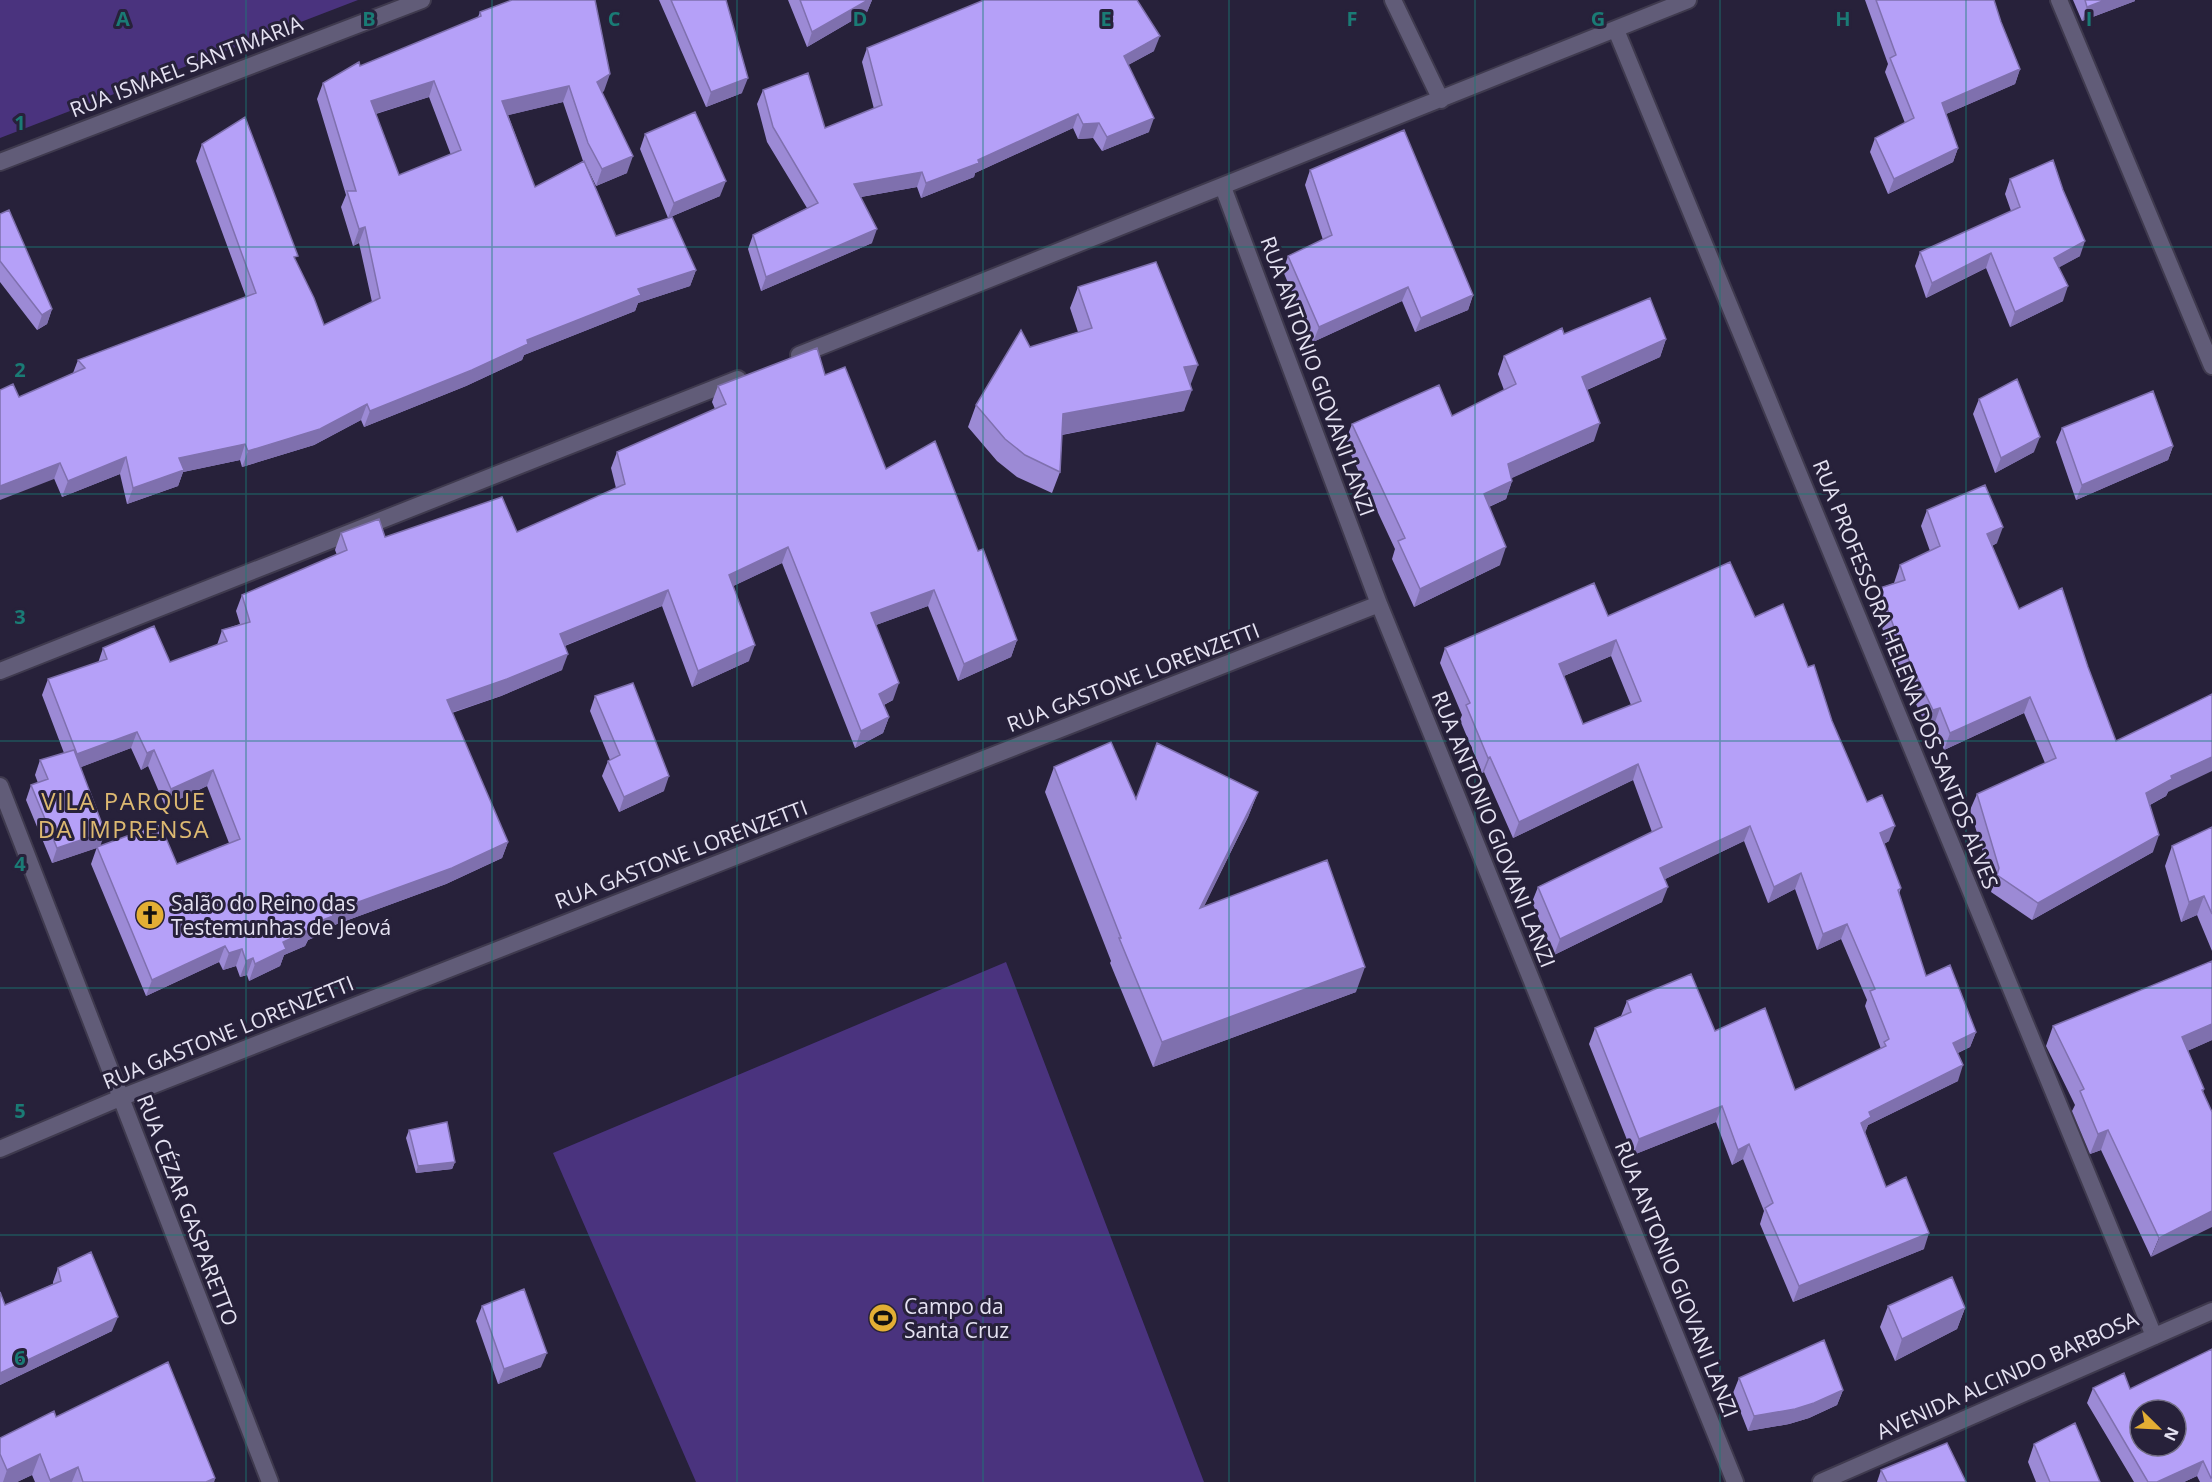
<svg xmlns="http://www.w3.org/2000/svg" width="2212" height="1482" font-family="'Open Sans',sans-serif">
<rect width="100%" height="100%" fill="#27213a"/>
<!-- park -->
<path fill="#4a337e" d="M0 0H358L0 138Z
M1006 962 1204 1482H696L553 1153Z"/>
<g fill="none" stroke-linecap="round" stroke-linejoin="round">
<!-- minor casing -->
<g stroke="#3f3a4e" stroke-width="20">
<path id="minor" d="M1393 0 1441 100
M2059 0 2212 366
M1616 30 2154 1336
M0 162 422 0
M1223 187 1379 604 1735 1482
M799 355 1688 0
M0 671 738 379
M0 786 270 1482
M0 1149 120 1098 1379 604"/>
</g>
<!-- tertiary casing -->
<g stroke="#3f3a4e" stroke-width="20">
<path id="tertiary" d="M1821 1482 2212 1311"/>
</g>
<!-- minor -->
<use href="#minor" stroke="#615c78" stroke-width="16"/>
<!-- tertiary -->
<use href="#tertiary" stroke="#615c78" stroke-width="16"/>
</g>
<!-- wall -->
<path fill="#9c8ad5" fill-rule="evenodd" d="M659 0H726L742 93 706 107Z
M788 0H872L867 12 807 47Z
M1865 0H1994L2001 22 2020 69 2015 84 1946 114 1958 148 1953 162 1888 194 1870 152 1875 138 1905 123 1885 72 1888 64Z
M2073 0H2135V1L2082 21Z
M480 12 604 91 602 92 627 173 596 186 586 165 616 236 696 270 690 286 638 303 635 311 524 355 522 360 466 386 364 427 361 420 314 445 242 467 240 460 183 472 178 486 127 504 120 474 62 497 19 397 73 373 78 360 246 297 196 161 202 144 296 261 324 325 372 302 359 243 353 246 341 207 346 195 317 99 323 83 478 17ZM429 97 451 155 399 175 376 114ZM563 102 583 161 535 187 508 115Z
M867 48 1154 51 1128 65 1149 132 1102 151 1093 138 1078 139 1073 128 975 173 974 177 921 198 917 187 861 197 872 243 761 291 748 249 753 235 807 208 767 142 757 104 763 90 825 128 874 109 862 62Z
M645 134 720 196 668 218 640 149Z
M1310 170 1473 295 1468 310 1415 332 1402 301 1313 342 1283 271 1288 256 1323 240 1305 185Z
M2010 179 2080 256 2059 267 2063 301 2010 327 1986 268 1926 298 1915 266 1920 252 2011 211 2005 194Z
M0 214 52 309 47 324 37 330 0 282Z
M1078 287 1190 385 1184 411 1062 435 1060 472 1052 493 1017 477 997 461 968 427 976 405 1030 347 1078 332 1070 308Z
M1564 334 1666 339 1660 357 1587 390 1594 441 1511 478 1512 481 1506 499 1489 507 1500 565 1414 607 1392 559 1395 549 1345 442 1352 424 1452 416 1504 390 1498 374 1504 356Z
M825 375 886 469 978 551 1017 640 1011 657 958 681 928 606 876 625 893 700 884 705 889 717 883 733 855 748 782 563 733 586 749 661 692 687 662 606 565 646 562 670 501 696 452 713 508 842 502 858 446 884 329 927 327 932 308 940 305 946 284 955 280 966 249 981 247 975 240 977 236 966 223 970 219 962 146 996 91 864 97 847H99L52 863 26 800 31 785 38 783 35 775 40 760 64 753 42 695 48 679 98 663 103 648 170 662 217 645 222 630 240 624 236 611 242 595 337 555 335 550 341 533 385 537 517 532 616 488 611 468 617 452 715 409 712 402 718 386ZM131 748 141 770 148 766 165 806 207 786 229 843 177 864 100 847 81 767Z
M1979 399 2034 452 1995 473 1973 414Z
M2062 428 2173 446 2168 460 2076 500 2056 442Z
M1927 510 1997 543 1992 546 2019 609 2088 667 2116 741 2168 792 2166 796 2150 805 2153 852 2032 920 1991 892 1993 885 1970 810 1977 794 2045 763 2024 713 1944 750 1934 725 1927 727 1890 650 1874 605 1880 588 1894 583 1900 565 1930 551 1921 526Z
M1608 616 1755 617 1808 667 1867 802 1889 841 1884 844 1901 888 1899 894 1926 976 1976 1032 1970 1047 1958 1053V1081L1868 1125 1865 1132 1886 1187 1924 1249 1793 1302 1760 1224 1764 1211 1743 1159 1732 1165 1716 1122 1633 1155 1589 1044 1595 1028 1621 1016 1627 1001 1715 1031 1795 1090 1881 1049 1865 1006 1867 1000 1841 939 1817 950 1795 889 1768 903 1744 841 1665 879 1662 902 1554 955 1532 902 1538 887 1652 832 1633 780 1513 838 1484 772 1482 773 1460 720 1462 715 1440 663 1445 648ZM1611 656 1631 705 1583 724 1564 676Z
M595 696 664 791 619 812 602 776 608 761 610 760 590 711Z
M1054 767 1136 799 1258 792 1248 817 1204 906 1356 992 1153 1067 1110 963 1111 961 1045 792Z
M2212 827V951L2197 915 2181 922 2165 866 2172 846Z
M2212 961V1040L2187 1051 2204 1089 2203 1092 2212 1112 2151 1257 2101 1150 2090 1154 2072 1111 2075 1105 2046 1046 2053 1026Z
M409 1130 455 1162 452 1169 416 1173 406 1138Z
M58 1268 112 1331 0 1385V1292L5 1305 53 1284V1282Z
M482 1306 541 1367 498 1384 476 1321Z
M1888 1306 1965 1308 1957 1329 1895 1361 1880 1327Z
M2212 1349V1482H2200L2197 1476 2184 1482H2134L2087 1403 2093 1388 2130 1389Z
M1739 1378 1843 1390 1837 1405 1809 1418 1789 1424 1748 1431 1733 1393Z
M56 1417 215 1478 214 1482H35L32 1475 17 1482H0V1438Z
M2034 1444 2100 1482H2036L2028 1462Z
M1881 1470 1966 1482H1877Z"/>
<!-- shaded-wall -->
<path fill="#7f70ae" d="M868 0H872L867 12 807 47 812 32Z
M2105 0H2135V1L2082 21 2087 7Z
M1160 36 1154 51 1119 70 1124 56Z
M2020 69 2015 84 1937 118 1942 103Z
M610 74 604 91 591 98 597 82Z
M748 78 742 93 706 107 711 92Z
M434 81 429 97 365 117 371 101Z
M569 86 563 102 496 118 502 101Z
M1078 114 1073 128 975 173 974 177 921 198 926 183Z
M1154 118 1149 132 1102 151 1107 137Z
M1099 123 1093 138 1078 139 1083 124Z
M1958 148 1953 162 1888 194 1894 179Z
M633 156 627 173 596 186 602 169Z
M922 172 917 187 849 199 854 184Z
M726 181 720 196 668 218 674 203Z
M365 227 359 243 353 246 359 229Z
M877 229 872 243 761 291 766 277Z
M2085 241 2080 256 2049 273 2054 258Z
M1991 253 1986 268 1926 298 1932 283Z
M696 270 690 286 638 303 635 311 524 355 522 360 466 386 364 427 370 411 527 340 638 289Z
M2068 286 2063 301 2010 327 2015 312Z
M1408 287 1402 301 1313 342 1319 327Z
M1473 295 1468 310 1415 332 1421 318Z
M52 309 47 324 37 330 42 315Z
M1666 339 1660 357 1575 395 1582 377Z
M1198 365 1190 386 1184 367Z
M1192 390 1184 411 1055 436 1063 414Z
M367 404 361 420 314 445 242 467 248 451Z
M1600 423 1594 441 1501 483 1508 464Z
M2040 437 2034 452 1995 473 2001 458Z
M245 444 240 460 183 472 178 486 127 504 133 488 179 458Z
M2173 446 2168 460 2076 500 2082 485Z
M126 457 120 474 62 497 68 481Z
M60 463 54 479 0 500V486Z
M1512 481 1506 499 1477 512 1484 494Z
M2003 527 1997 543 1981 551 1987 534Z
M788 547 782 563 723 591 729 575Z
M1506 547 1500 565 1414 607 1420 589Z
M668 590 662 606 554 650 560 634Z
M934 590 928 606 865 629 871 613Z
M1017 640 1011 657 958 681 964 664Z
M1616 640 1611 656 1554 680 1559 664Z
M755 645 749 661 692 687 698 671Z
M568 654 562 670 501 696 441 716 447 700Z
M899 683 893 700 873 710 879 694Z
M2030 697 2024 713 1944 750 1950 733Z
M1940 708 1934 725 1927 727 1933 710Z
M889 717 883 733 855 748 861 731Z
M137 732 131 748 71 771 77 754Z
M154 750 148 766 141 770 147 753Z
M1490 757 1484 772 1482 773 1488 758Z
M2212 757V771L2168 792 2166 796 2140 810 2146 793 2171 776Z
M1638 764 1633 780 1513 838 1519 822Z
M213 770 207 786 165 806 171 789Z
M669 776 664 791 619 812 624 797Z
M1258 792 1248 817 1191 933 1200 908Z
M1750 826 1744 841 1655 884 1660 868Z
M1895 826 1889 841 1874 849 1880 833Z
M105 832 100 847 52 863 57 848Z
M2159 835 2153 852 2032 920 2038 903Z
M508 842 502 858 446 884 329 927 327 932 308 940 305 946 284 955 280 966 249 981 255 964 283 942 331 912Z
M1801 873 1795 889 1768 903 1774 887Z
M1668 887 1662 902 1554 955 1560 939Z
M2204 896 2197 915 2181 922 2189 902Z
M1847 924 1841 939 1817 950 1823 934Z
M225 946 219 962 146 996 152 980Z
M242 949 236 966 223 970 229 953Z
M253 958 247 975 240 977 246 961Z
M1365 967 1356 992 1153 1067 1162 1042Z
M2212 1024V1040L2174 1057 2182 1037Z
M1976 1032 1970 1047 1947 1058 1953 1043Z
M1963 1065 1958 1081 1868 1125 1865 1133 1861 1123 1869 1112Z
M1722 1106 1716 1122 1633 1155 1639 1139Z
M2108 1130 2101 1150 2090 1154 2098 1134Z
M1749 1144 1743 1159 1732 1165 1738 1150Z
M455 1162 452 1169 416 1173 418 1166Z
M2212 1211V1227L2151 1257 2159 1238Z
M1929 1233 1924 1249 1793 1302 1799 1286Z
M1965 1308 1957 1329 1895 1361 1902 1339Z
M118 1317 112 1331 0 1385V1373Z
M547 1353 541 1367 498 1384 504 1369Z
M1843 1390 1837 1405 1809 1418 1789 1424 1748 1431 1754 1416Z
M40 1454 32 1475 17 1482H3L7 1470Z
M2203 1461 2197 1476 2184 1482H2157Z
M78 1467 72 1482H50V1480Z
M215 1478 214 1482H206Z"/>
<!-- building -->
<path fill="#b5a0f8" stroke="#7f70ae" stroke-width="1.5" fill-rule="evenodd" d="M512 0H595L610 74 597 82 633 156 602 169 588 143 569 86 502 101 535 187 584 161 616 236 672 217 696 270 638 289 641 295 527 340 528 344 472 370 370 411 367 404 320 429 248 451 245 444 179 458 184 470 133 488 126 457 68 481 60 463 0 486V390L13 384 19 397 85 368 78 360 256 293 202 144 245 117 298 256 294 257 314 298 324 325 380 298 365 227 359 229 347 191H356L323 83 359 62 360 66 481 16 480 12ZM434 81 461 150 399 175 371 101Z
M671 0H726L748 78 711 92Z
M800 0H868L812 32Z
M984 0H1137L1160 36 1124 56 1154 118 1107 137 1099 123 1083 124 1078 114 978 160 979 163 926 183 922 172 854 184 877 229 766 277 753 235 818 203 773 127 763 90 808 73 825 128 882 105 867 48Z
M1876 0H1994L2001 22 2020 69 1942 103 1958 148 1894 179 1875 138 1914 118 1890 58 1896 55Z
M2085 0H2105L2087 7Z
M695 112 726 181 674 203 645 134Z
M1404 130 1473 295 1421 318 1408 287 1319 327 1288 256 1332 235 1310 170Z
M2053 160 2063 190 2085 241 2054 258 2068 286 2015 312 1991 253 1932 283 1920 252 2020 207 2010 179Z
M9 210 52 309 42 315 0 261V214Z
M1156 262 1198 365 1184 367 1192 390 1063 414 1060 472 1025 455 1005 439 976 405 1021 330 1030 347 1092 328 1078 287Z
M1650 298 1666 339 1582 377 1600 423 1508 464 1512 481 1484 494 1506 547 1420 589 1398 541 1405 538 1352 424 1439 385 1452 416 1516 384 1504 356 1562 328 1564 334Z
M817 348 825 375 845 367 886 469 935 441 978 551 983 549 1017 640 964 664 934 590 871 613 899 683 879 694 889 717 861 731 788 547 729 575 755 645 698 671 668 590 560 634 568 654 507 679 447 700 508 842 452 868 331 912 333 916 310 925 311 929 283 942 286 949 255 964 253 958 246 961 242 949 229 953 225 946 152 980 97 847 160 824 177 864 240 839 213 770 171 789 154 750 147 753 137 732 77 754 48 679 107 659 103 648 154 626 170 662 227 641 222 630 250 622 242 595 347 550 341 533 379 519 385 537 502 497 517 532 625 484 617 452 726 404 718 386Z
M2017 379 2040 437 2001 458 1979 399Z
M2153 391 2173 446 2082 485 2062 428Z
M1985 485 2003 527 1987 534 2019 609 2062 588 2088 667 2116 741 2212 694V757L2171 776 2172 779 2146 793 2159 835 2038 903 1997 875 1999 868 1977 794 2056 758 2030 697 1950 733 1940 708 1933 710 1896 633 1880 588 1905 580 1900 565 1940 546 1927 510Z
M1730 562 1755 617 1783 604 1808 667 1814 665 1832 721 1867 802 1882 795 1895 826 1880 833 1901 888 1898 890 1926 976 1950 965 1976 1032 1953 1043 1963 1065 1869 1112 1871 1117 1861 1123 1886 1187 1906 1177 1929 1233 1799 1286 1765 1208 1773 1203 1749 1144 1738 1150 1722 1106 1639 1139 1595 1028 1631 1012 1627 1001 1691 974 1715 1031 1765 1008 1795 1090 1886 1046 1884 1042 1889 1039 1870 991 1875 989 1847 924 1823 934 1801 873 1774 887 1750 826 1660 868 1668 887 1560 939 1538 887 1662 827 1638 764 1519 822 1490 757 1488 758 1466 705 1470 703 1445 648 1594 583 1608 616ZM1616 640 1641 701 1583 724 1559 664Z
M633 683 669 776 624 797 608 761 620 755 595 696Z
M1111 742 1136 799 1157 743 1258 792 1200 908 1327 860 1365 967 1162 1042 1119 938H1121L1054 767Z
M74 750 105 832 57 848 31 785 48 779 40 760Z
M2212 827V914L2204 896 2189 902 2172 846Z
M2212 961V1024L2182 1037 2204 1089 2202 1090 2212 1112V1211L2159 1238 2108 1130 2098 1134 2080 1091 2084 1089 2053 1026Z
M447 1122 455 1162 418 1166 409 1130Z
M91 1252 118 1317 0 1373V1292L5 1305 61 1281 58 1268Z
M1952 1277 1965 1308 1902 1339 1888 1306Z
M524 1289 547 1353 504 1369 482 1306Z
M1824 1340 1843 1390 1814 1403 1795 1409 1754 1416 1739 1378Z
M2212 1349V1477L2211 1478 2203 1461 2157 1482H2148L2093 1388 2124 1373 2130 1389ZM2140 1410H2176V1446H2140Z
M168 1362 215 1478 206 1482H83L78 1467 50 1480 40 1454 7 1470 0 1454V1438L54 1411 56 1417Z
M2075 1423 2100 1482H2050L2034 1444Z
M1947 1443 1966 1482H1887L1881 1470Z"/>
<!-- grid -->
<path fill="none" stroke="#1a7b75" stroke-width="1.5" stroke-opacity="0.55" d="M246 0V1482M492 0V1482M737 0V1482M983 0V1482M1229 0V1482M1475 0V1482M1720 0V1482M1966 0V1482M0 247H2212M0 494H2212M0 741H2212M0 988H2212M0 1235H2212"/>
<!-- icons -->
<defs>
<g id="church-disc" transform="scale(1.5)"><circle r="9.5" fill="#e3ae34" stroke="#27213a"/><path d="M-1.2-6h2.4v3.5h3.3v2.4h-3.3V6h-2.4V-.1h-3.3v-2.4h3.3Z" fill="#111"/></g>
<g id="stadium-disc" transform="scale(1.5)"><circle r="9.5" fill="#e3ae34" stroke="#27213a"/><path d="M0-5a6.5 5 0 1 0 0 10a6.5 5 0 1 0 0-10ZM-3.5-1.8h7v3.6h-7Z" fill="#111"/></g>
</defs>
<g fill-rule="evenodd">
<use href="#church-disc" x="150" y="915"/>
<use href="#stadium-disc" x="883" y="1318"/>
</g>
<g text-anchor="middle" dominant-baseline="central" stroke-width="6" stroke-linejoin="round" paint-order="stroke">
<!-- street labels -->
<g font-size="21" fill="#e5e2f2" stroke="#27213a">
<text transform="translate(186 66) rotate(-21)">RUA ISMAEL SANTIMARIA</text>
<text transform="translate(1318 376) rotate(70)">RUA ANTONIO GIOVANI LANZI</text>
<text transform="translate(1906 674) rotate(68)">RUA PROFESSORA HELENA DOS SANTOS ALVES</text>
<text transform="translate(1133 677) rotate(-21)">RUA GASTONE LORENZETTI</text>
<text transform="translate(1494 829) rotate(68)">RUA ANTONIO GIOVANI LANZI</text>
<text transform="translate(681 854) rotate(-21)">RUA GASTONE LORENZETTI</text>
<text transform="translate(228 1032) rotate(-22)">RUA GASTONE LORENZETTI</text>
<text transform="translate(188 1210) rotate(69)">RUA CÉZAR GASPARETTO</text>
<text transform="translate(1677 1279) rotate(68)">RUA ANTONIO GIOVANI LANZI</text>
<text transform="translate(2007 1375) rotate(-24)">AVENIDA ALCINDO BARBOSA</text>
</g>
<!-- poi labels -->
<g font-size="21" fill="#e5e2f2" stroke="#27213a" text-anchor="start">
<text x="171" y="903">Salão do Reino das<tspan x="171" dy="24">Testemunhas de Jeová</tspan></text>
<text x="904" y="1306">Campo da<tspan x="904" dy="24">Santa Cruz</tspan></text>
</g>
<!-- quarter labels -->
<g font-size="24" letter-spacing="1.5" fill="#ddb971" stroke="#27213a">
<text x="124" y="800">VILA PARQUE<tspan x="124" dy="28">DA IMPRENSA</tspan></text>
</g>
</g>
<g font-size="20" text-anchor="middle" font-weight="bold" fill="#1a7b75" stroke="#27213a" stroke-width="6" stroke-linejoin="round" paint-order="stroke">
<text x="123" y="26">A</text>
<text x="369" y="26">B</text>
<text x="614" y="26">C</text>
<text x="860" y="26">D</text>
<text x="1106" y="26">E</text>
<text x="1352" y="26">F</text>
<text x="1598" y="26">G</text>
<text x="1843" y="26">H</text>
<text x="2089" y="26">I</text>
<text x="20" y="130">1</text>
<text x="20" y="377">2</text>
<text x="20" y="624">3</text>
<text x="20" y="871">4</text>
<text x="20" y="1118">5</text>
<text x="20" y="1365">6</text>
</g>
<!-- north arrow -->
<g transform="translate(2158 1428) rotate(114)"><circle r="28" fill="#27213a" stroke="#736e84" stroke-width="1.5"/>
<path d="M0-4.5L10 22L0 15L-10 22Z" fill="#e3ae34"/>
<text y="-9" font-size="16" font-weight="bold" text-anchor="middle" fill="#e5e2f2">N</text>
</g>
</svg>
